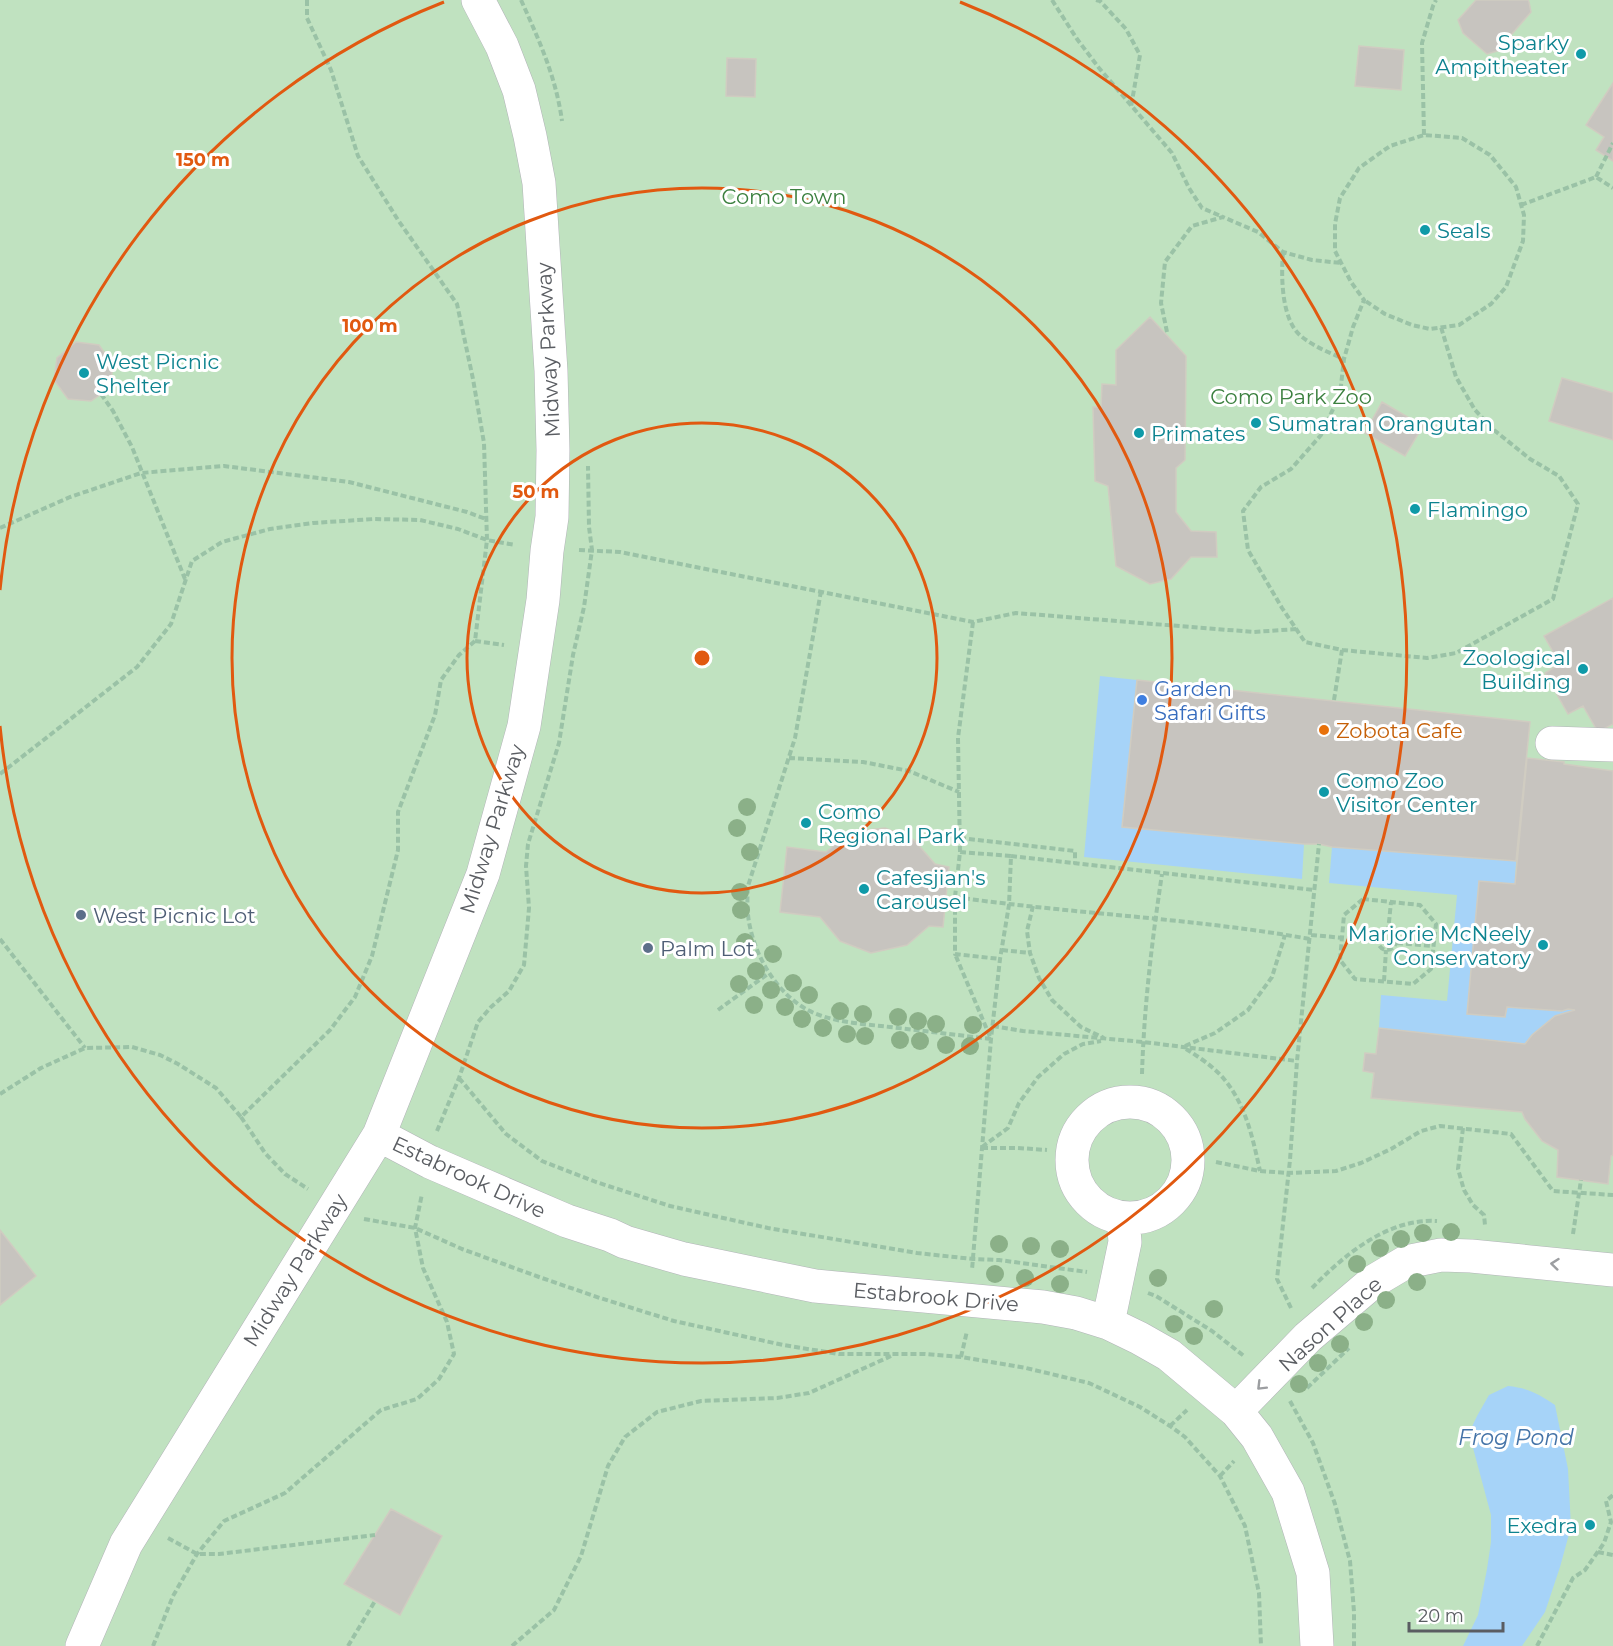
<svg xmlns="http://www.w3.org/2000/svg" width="1613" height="1646" font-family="Montserrat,sans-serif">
<rect width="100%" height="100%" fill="#eceae2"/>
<!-- green -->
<path fill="#c0e2c0" d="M0 0H1613V1646H0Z"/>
<!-- water -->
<path fill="#a6d3f8" d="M1100 676 1137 680 1122 826 1304 844 1302 879 1084 857Z
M1332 847 1516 861 1515 884 1479 881 1468 1013 1505 1017 1507 1007 1562 1011 1568 1009 1575 1010 1555 1016 1532 1035 1525 1044 1379 1028 1381 995 1447 1001 1457 895 1329 883Z
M1508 1386C1528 1388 1539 1394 1555 1405L1568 1469 1571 1527 1560 1567 1545 1612 1522 1646H1463L1478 1615 1487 1569 1491 1542V1515L1469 1433 1477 1416 1489 1395Z"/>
<!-- building -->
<path fill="#c7c4bf" stroke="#d0ccc1" stroke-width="1.5" d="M1476 0H1528L1529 2 1531 12 1497 51 1487 54 1463 33 1458 20Z
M1359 46 1404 50 1401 90 1355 86Z
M727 58 756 59 755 97 726 96Z
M1613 83V161L1596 150 1604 137 1586 125Z
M1150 317 1186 356 1185 460 1176 468V512L1191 531 1216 532 1217 557H1191L1171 579 1150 584 1116 566 1108 486 1095 481 1093 407H1101L1102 384 1116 385V350Z
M76 342 99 345 113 365 110 388 91 401 68 399 54 380 57 358Z
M1562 378 1613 393V440L1549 421Z
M1382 402 1423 426 1405 456 1365 433Z
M1613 598V724L1598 732 1583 706 1568 714 1545 673 1560 664 1544 636Z
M1137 680 1530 722 1516 861 1332 847 1319 844H1304L1122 827Z
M1527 758 1564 762V764L1613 771V1155L1611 1156 1608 1184 1557 1177 1558 1150 1542 1141 1525 1119 1522 1112 1371 1098 1374 1073 1363 1071 1365 1053 1376 1054 1379 1028 1525 1044 1532 1035 1555 1016 1575 1010 1568 1009 1562 1011 1507 1007 1505 1017 1467 1014 1479 881 1515 884Z
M885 828 914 840 935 864 949 867 943 927 929 926 907 945 871 953 840 941 820 917 780 912 787 847 826 852 851 832Z
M0 1230 36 1276 0 1305Z
M391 1509 442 1536 400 1615 344 1584Z"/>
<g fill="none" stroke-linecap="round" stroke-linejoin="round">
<!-- minor casing -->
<g stroke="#b2b4b8" stroke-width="34">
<path id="minor" d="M1552 743 1613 745
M1072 1160a58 58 0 1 1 116 0a58 58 0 1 1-116 0Z
M379 1135 430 1162 567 1221 610 1235 625 1242 684 1259 815 1286 1043 1307 1076 1313 1108 1323 1139 1338 1169 1355 1236 1411 1257 1437 1288 1492 1313 1573 1317 1646
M1108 1323 1125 1242 1123 1218
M1236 1411 1308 1337 1374 1281 1406 1262 1441 1255 1471 1256 1613 1270
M82 1646 126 1544 379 1135 483 874 524 726 543 600 547 551 552 517 553 450 551 371 539 183 530 136 519 90 502 46 478 0"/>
</g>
<!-- path -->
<path stroke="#9ac2a6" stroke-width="4" stroke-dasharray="6 3" stroke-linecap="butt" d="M521 0C539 40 556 77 562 121
M1052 0 1077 39 1099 68 1172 153 1189 188 1202 208 1223 217
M1096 0 1100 1 1126 29 1140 55 1131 107
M1424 135 1422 43 1433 6 1436 0
M1596 177 1613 143
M1521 205 1596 177 1613 188
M1283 252C1281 276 1281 321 1302 337 1315 347 1330 353 1344 359
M1167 332 1161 303 1165 262 1192 226 1223 217 1258 232 1283 252 1312 260 1341 263
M101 394 113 411 132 447 185 579
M0 528 70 497 141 473 224 466 349 482 467 512 486 519
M579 550 620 552 973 622 1016 613 1254 632 1297 629
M821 591 795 738 748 886C747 900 747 914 750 927 757 961 781 999 814 1013 838 1023 865 1024 890 1027 924 1031 957 1035 991 1039L955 954
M973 622 958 738 960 852 955 897V954L1000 959
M475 641 504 645
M1342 650 1427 658 1456 653 1553 599 1578 504 1559 476 1530 459 1494 430 1475 410 1456 377 1441 327
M1334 700 1342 650 1305 642 1282 608 1248 550 1243 511 1261 487 1291 469 1321 435 1340 394 1344 359 1353 327 1364 300 1351 282 1335 251V224L1340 198 1359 168 1390 146 1424 135 1462 138 1490 155 1516 187 1524 215 1523 241 1506 287 1491 304 1459 325 1430 329 1412 325 1385 314 1364 300
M789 758 863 762 909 771 959 792
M0 774 137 667 171 624 192 561 222 542 270 529 313 523 374 519 420 520 458 529 487 540 515 545
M960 838 1075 851V864
M960 852 1011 856 1009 905 1000 959 991 1039 972 1270
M1011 856 1314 890
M955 897C1073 914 1193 918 1310 939
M1363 899 1420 905 1436 924 1431 969 1413 984 1355 979 1340 960 1344 915Z
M1033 906 1027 931 1030 953 1039 978 1052 1000 1081 1027 1104 1038
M1378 941a9 9 0 1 1 18 0a9 9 0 1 1-18 0Z
M1388 932 1391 902
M1311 935 1378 941
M0 939 85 1048
M1397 943 1433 946
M1002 950 1030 953
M1384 981 1386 950
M718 1010 769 973
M993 1026 1023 1031 1143 1042 1297 1061
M1185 1046 1215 1033 1248 1010 1272 977 1285 935
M1186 1049C1199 1057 1214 1067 1224 1079 1246 1105 1253 1139 1260 1171
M1142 1074C1144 1007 1152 940 1162 874
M459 1078 506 1134 542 1161 596 1182 670 1206 768 1228 917 1253 973 1259 999 1260 1087 1272
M0 1094 41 1068 85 1048 132 1047 160 1055 178 1064 216 1088 241 1117 330 1030 355 997 372 956 398 850V812L435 715 441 680 459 655 475 641 487 540 484 443 473 379 457 304 398 220 358 156 331 70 307 18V0
M241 1117 265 1153 285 1174 308 1189
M1463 1128 1458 1169 1464 1190 1473 1205 1484 1215 1485 1225
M437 1131 459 1078 478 1022 491 1007 509 991 524 965 529 908 526 866 528 844 559 743 573 655 584 607 592 550 589 527 588 466
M982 1147 1008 1128 1019 1103 1038 1077 1064 1054 1083 1044 1101 1041
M982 1148H1018L1047 1150
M1216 1162 1260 1171 1288 1173 1336 1171 1361 1163 1391 1149 1421 1131 1440 1126 1511 1134 1553 1191 1613 1195
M364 1219 415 1228 462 1249 539 1277 600 1298 674 1321 783 1345 839 1354H925L961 1357 1026 1368 1089 1383 1140 1407 1170 1426 1185 1437 1220 1476 1245 1526 1259 1593 1261 1646
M1573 1234 1581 1180
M1312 1288C1344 1255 1388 1218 1437 1221
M1148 1293 1156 1296 1212 1331 1244 1356
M1291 1308 1277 1279 1290 1160 1297 1061 1319 844
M961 1357 967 1331
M1307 1388 1349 1348
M1290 1401 1313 1443 1335 1504 1350 1561 1354 1612V1646
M1170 1426 1187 1410
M1220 1476 1234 1461
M168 1538 197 1554H219L375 1535
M1598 1552 1613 1555
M153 1646 173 1596 197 1554 224 1521 285 1493 381 1410 417 1399 439 1379 454 1354 447 1322 423 1268 415 1228 422 1194
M348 1646 375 1601
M512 1646 554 1610 581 1556 608 1466 625 1437 657 1412 701 1401 777 1398 809 1393 891 1356
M1537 1646 1573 1578 1585 1570 1604 1543 1611 1522 1606 1501 1613 1495"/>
<!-- minor -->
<use href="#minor" stroke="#fff" stroke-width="33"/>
</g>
<!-- trees -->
<g fill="#8bb088">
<circle cx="747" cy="807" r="9"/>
<circle cx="737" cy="828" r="9"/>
<circle cx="750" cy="852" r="9"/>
<circle cx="740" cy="892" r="9"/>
<circle cx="741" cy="910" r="9"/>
<circle cx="745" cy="942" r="9"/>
<circle cx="773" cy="954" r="9"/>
<circle cx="756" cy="971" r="9"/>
<circle cx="793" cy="983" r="9"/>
<circle cx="739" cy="984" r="9"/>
<circle cx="771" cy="990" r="9"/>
<circle cx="809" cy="995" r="9"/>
<circle cx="754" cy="1005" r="9"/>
<circle cx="785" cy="1007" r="9"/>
<circle cx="840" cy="1011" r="9"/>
<circle cx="863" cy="1014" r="9"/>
<circle cx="898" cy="1017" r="9"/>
<circle cx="802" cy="1019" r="9"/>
<circle cx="918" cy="1021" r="9"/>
<circle cx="936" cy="1024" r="9"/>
<circle cx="973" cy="1025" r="9"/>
<circle cx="823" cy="1028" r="9"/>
<circle cx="847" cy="1034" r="9"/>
<circle cx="865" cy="1036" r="9"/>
<circle cx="900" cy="1040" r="9"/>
<circle cx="920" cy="1041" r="9"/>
<circle cx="946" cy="1045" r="9"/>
<circle cx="970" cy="1046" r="9"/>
<circle cx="1451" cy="1232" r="9"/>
<circle cx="1423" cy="1233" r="9"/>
<circle cx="1401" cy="1239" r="9"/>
<circle cx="999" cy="1244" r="9"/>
<circle cx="1031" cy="1246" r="9"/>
<circle cx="1380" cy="1248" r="9"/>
<circle cx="1060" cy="1249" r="9"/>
<circle cx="1357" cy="1264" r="9"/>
<circle cx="995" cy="1274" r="9"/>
<circle cx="1025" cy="1278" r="9"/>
<circle cx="1158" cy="1278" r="9"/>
<circle cx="1417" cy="1282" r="9"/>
<circle cx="1060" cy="1284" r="9"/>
<circle cx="1386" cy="1300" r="9"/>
<circle cx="1214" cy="1309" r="9"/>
<circle cx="1364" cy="1322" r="9"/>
<circle cx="1174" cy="1324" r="9"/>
<circle cx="1194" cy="1336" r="9"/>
<circle cx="1340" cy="1344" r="9"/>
<circle cx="1318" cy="1363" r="9"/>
<circle cx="1299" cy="1384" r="9"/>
</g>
<!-- one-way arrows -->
<defs><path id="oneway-chevron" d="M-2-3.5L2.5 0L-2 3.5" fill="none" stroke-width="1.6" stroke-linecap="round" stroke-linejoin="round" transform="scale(1.5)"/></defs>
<g stroke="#9c9ea1">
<use href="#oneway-chevron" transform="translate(1555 1264) rotate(-174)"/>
<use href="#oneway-chevron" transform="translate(1261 1386) rotate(135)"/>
</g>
<!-- distance rings -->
<g fill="none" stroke="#e15910" stroke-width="3">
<circle cx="702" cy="658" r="235"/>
<circle cx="702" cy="658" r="470"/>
<path d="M0 590A705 705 0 0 1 444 2M960 2A705 705 0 1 1 0 726"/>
</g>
<!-- markers -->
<g fill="#0f9aa8" stroke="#fff" stroke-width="2">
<circle cx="1581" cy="54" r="6"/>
<circle cx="1425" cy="230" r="6"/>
<circle cx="84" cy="373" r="6"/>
<circle cx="1256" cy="423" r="6"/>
<circle cx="1139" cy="433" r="6"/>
<circle cx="1415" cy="509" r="6"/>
<circle cx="1583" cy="669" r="6"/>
<circle cx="1324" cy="792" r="6"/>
<circle cx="806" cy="823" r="6"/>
<circle cx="864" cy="889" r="6"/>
<circle cx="1543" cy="945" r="6"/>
<circle cx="1590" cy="1525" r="6"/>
</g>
<circle fill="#3f7fe0" stroke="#fff" stroke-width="2" cx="1142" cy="700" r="6"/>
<circle fill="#e8710a" stroke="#fff" stroke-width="2" cx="1324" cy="730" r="6"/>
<g fill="#5c6f8a" stroke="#fff" stroke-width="2">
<circle cx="81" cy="915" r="6"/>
<circle cx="648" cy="948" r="6"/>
</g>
<g text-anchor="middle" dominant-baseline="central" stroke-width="6" stroke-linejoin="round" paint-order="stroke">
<!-- culture labels -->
<g font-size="21" fill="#0d838f" stroke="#fff" text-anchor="start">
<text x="1569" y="42" text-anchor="end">Sparky<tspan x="1569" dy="24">Ampitheater</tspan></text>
<text x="1437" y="230">Seals</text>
<text x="96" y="361">West Picnic<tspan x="96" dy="24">Shelter</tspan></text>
<text x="1268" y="423">Sumatran Orangutan</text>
<text x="1151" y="433">Primates</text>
<text x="1427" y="509">Flamingo</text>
<text x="1571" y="657" text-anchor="end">Zoological<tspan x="1571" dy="24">Building</tspan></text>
<text x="1336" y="780">Como Zoo<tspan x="1336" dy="24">Visitor Center</tspan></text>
<text x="818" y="811">Como<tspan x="818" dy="24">Regional Park</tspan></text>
<text x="876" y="877">Cafesjian's<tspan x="876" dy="24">Carousel</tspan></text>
<text x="1531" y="933" text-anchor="end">Marjorie McNeely<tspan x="1531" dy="24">Conservatory</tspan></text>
<text x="1578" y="1525" text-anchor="end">Exedra</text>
</g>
<!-- park labels -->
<g font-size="21" fill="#3b803f" stroke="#fff">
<text x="784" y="196">Como Town</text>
<text x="1291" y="396">Como Park Zoo</text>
</g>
<!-- street labels -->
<g font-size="21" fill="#5a5d62" stroke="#fff">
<text transform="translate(548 350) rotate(-93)">Midway Parkway</text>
<text transform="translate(492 829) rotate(-73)">Midway Parkway</text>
<text transform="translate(469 1177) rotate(25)">Estabrook Drive</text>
<text transform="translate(295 1270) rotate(-58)">Midway Parkway</text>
<text transform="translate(936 1297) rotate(5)">Estabrook Drive</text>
<text transform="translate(1330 1324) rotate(-42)">Nason Place</text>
</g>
<!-- shop labels -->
<g font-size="21" fill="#366cbe" stroke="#fff" text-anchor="start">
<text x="1154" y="688">Garden<tspan x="1154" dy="24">Safari Gifts</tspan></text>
</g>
<!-- food labels -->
<g font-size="21" fill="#c56008" stroke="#fff" text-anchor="start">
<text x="1336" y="730">Zobota Cafe</text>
</g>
<!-- service labels -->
<g font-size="21" fill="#4e5e75" stroke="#fff" text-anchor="start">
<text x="93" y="915">West Picnic Lot</text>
<text x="660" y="948">Palm Lot</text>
</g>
<!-- water labels -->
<g font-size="22" font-style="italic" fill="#4574a8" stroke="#fff">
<text x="1516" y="1437">Frog Pond</text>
</g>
</g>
<circle cx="702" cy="658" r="9" fill="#e15910" stroke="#fff" stroke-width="3"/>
<g font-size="18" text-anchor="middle" font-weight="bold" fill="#e15910" stroke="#fff" stroke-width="6" stroke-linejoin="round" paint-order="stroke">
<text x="203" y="166">150 m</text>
<text x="370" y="332">100 m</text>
<text x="536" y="498">50 m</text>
</g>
<!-- scale -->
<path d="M1409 1622v9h94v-9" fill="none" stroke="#5a5d62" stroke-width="3"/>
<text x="1418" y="1622" font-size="18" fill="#5a5d62" stroke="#ffffff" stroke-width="4.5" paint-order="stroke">20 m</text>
</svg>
